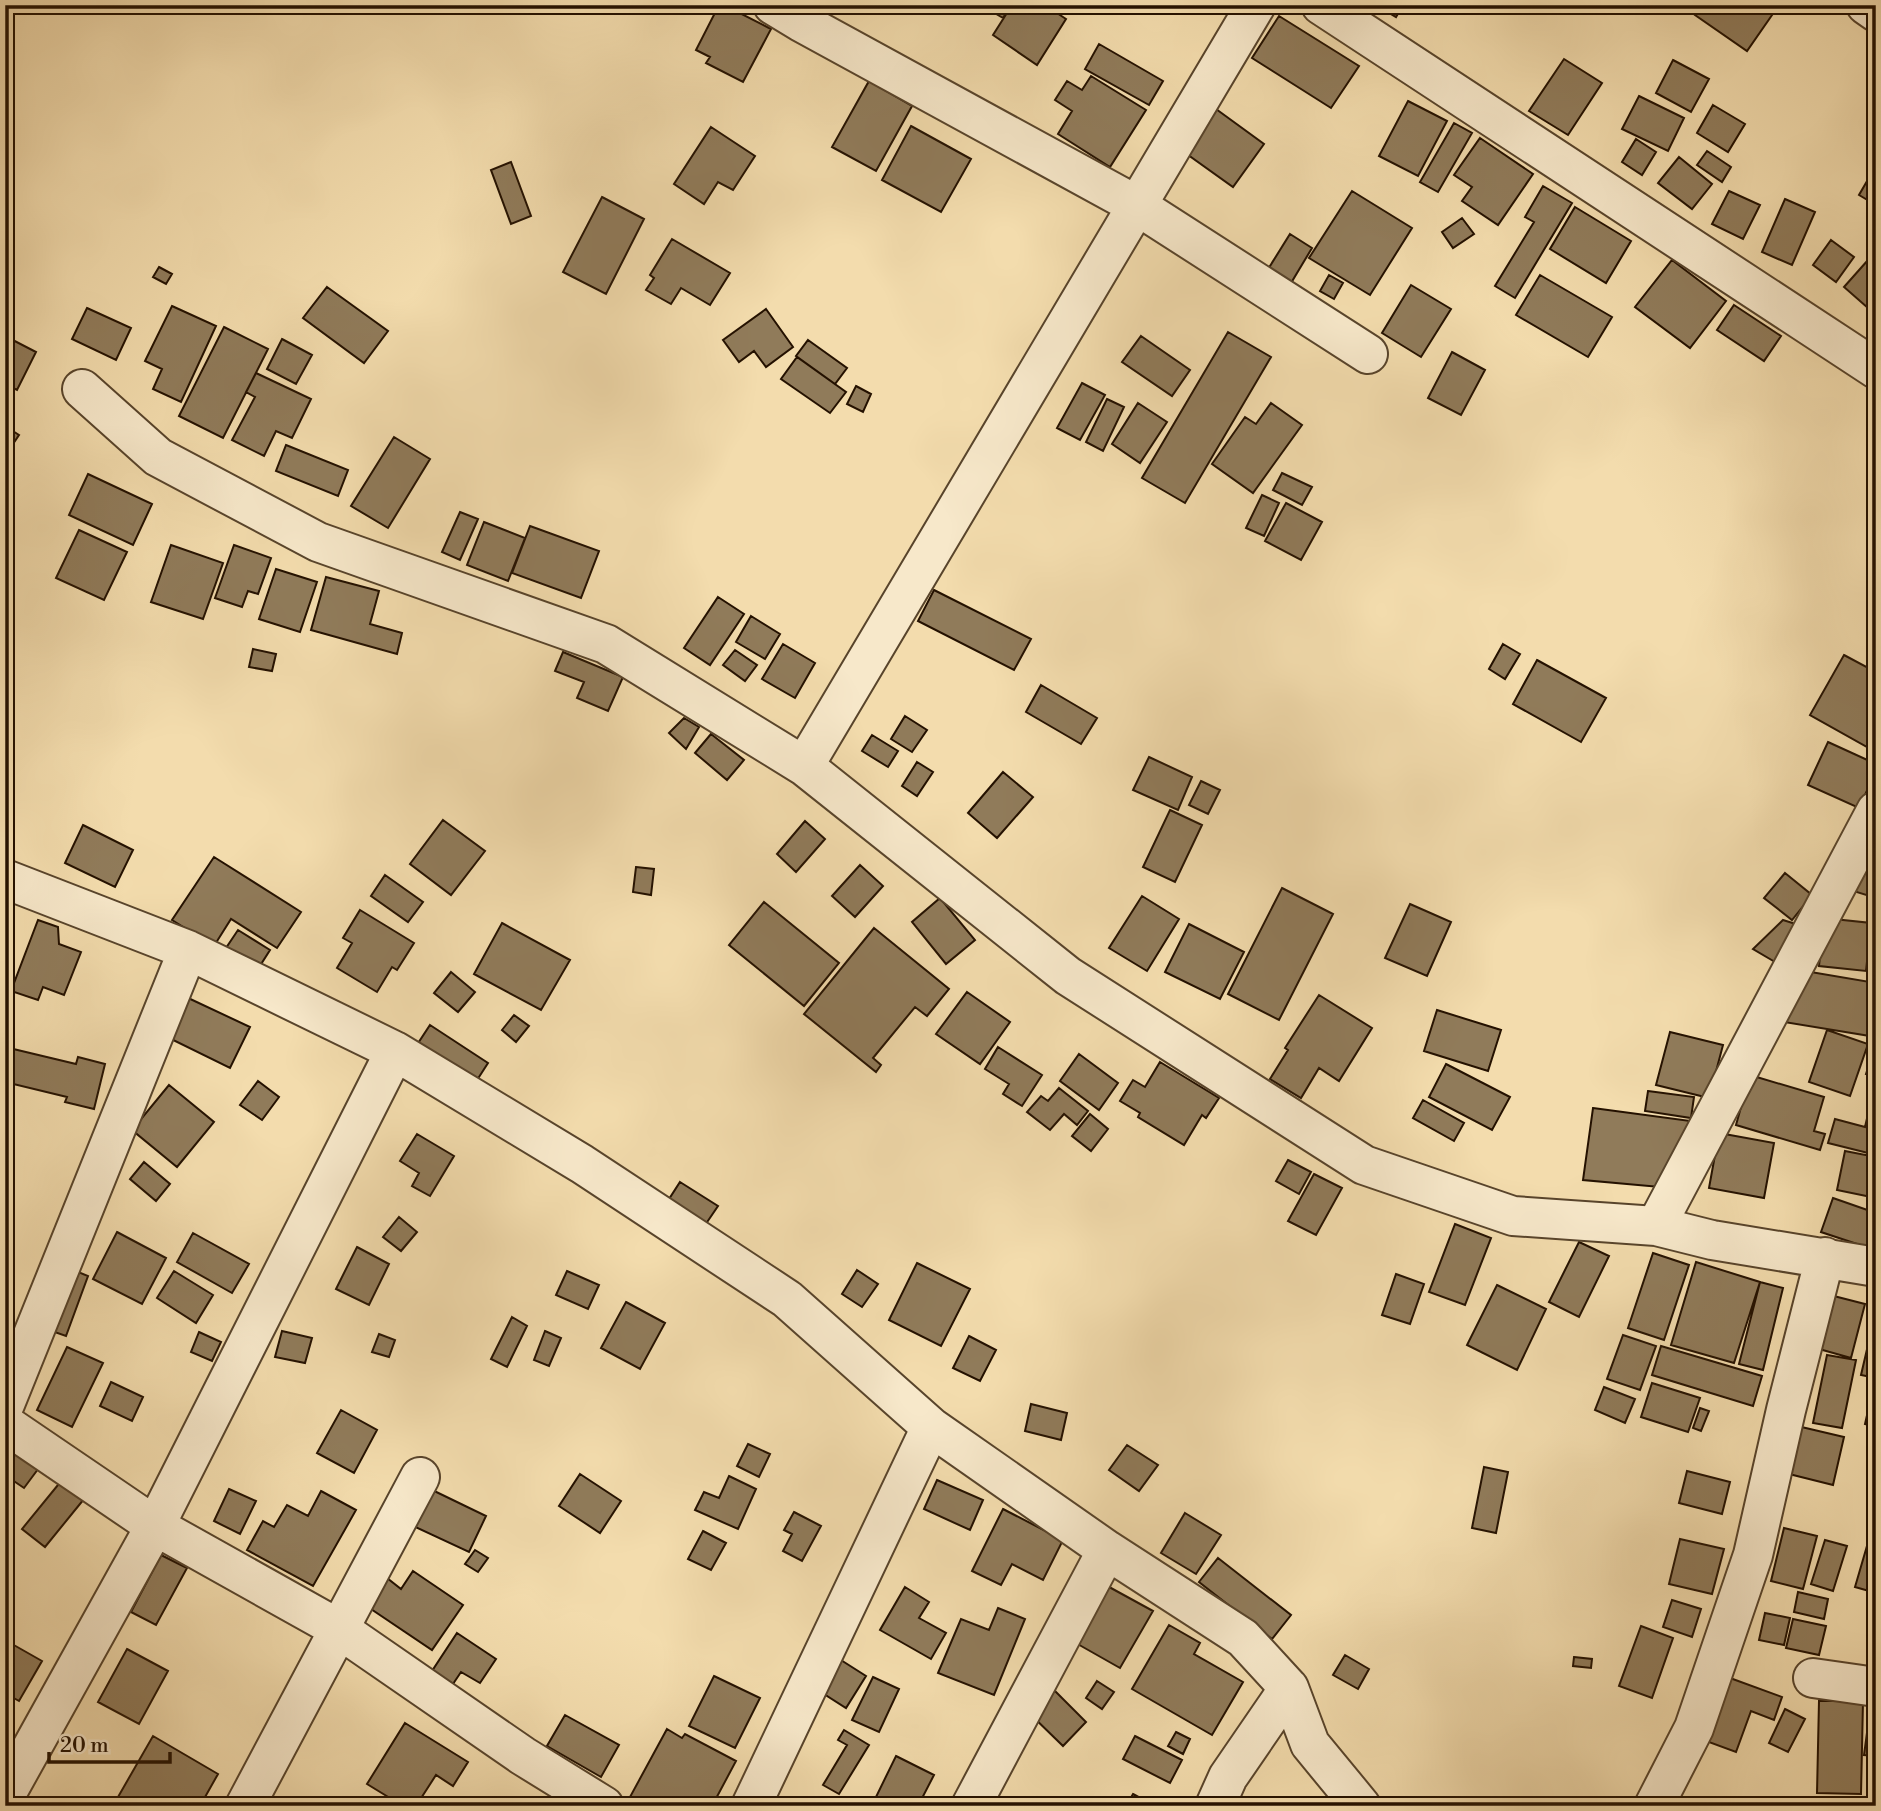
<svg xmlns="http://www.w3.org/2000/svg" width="1881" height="1811" font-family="'Libre Bodoni',serif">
<rect width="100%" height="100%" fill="#f3dcad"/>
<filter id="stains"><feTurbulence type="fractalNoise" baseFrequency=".00286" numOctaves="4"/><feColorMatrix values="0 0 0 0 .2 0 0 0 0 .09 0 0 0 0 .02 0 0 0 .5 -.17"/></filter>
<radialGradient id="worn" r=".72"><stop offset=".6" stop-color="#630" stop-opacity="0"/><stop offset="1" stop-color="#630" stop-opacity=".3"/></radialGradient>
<!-- building -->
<path fill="#907b5a" stroke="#241100" stroke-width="2" d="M719 5H724L771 29 743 82 706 63 710 57 696 50Z
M981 5H1011L1003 18Z
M1012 5H1062L1057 13 1066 19 1037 65 993 35Z
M1376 5H1403L1396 17Z
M1702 5H1779L1747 51 1695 15Z
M1279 16 1359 66 1331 108 1252 58Z
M1099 44 1163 81 1149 105 1085 69Z
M1564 59 1602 83 1568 135 1529 111Z
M1673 60 1709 79 1691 112 1656 93Z
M1091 76 1146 110 1110 167 1058 134 1072 111 1055 100 1067 81 1082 90Z
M869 81 912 106 876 171 832 147Z
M1639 96 1684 118 1668 151 1622 129Z
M1408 101 1447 121 1418 176 1379 156Z
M1713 105 1745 124 1728 152 1697 133Z
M1216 109 1264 144 1233 187 1184 152Z
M1454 123 1472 133 1438 192 1420 182Z
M911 126 971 159 941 212 882 180Z
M711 127 755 156 733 190 718 182 704 204 674 184Z
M1480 138 1533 174 1498 225 1462 201 1472 187 1454 175Z
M1636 139 1656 152 1642 175 1622 162Z
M1707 151 1731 167 1722 182 1697 165Z
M1679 157 1712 184 1692 209 1658 183Z
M511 162 531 216 511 224 491 170Z
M1874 169 1876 170V205L1859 195Z
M1543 186 1572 203 1515 298 1495 286 1534 222 1525 217Z
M1352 191 1412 228 1370 295 1309 258Z
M1729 191 1760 205 1743 239 1712 224Z
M602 197 644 219 606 294 563 272Z
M1785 199 1815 212 1792 265 1762 252Z
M1575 207 1631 241 1606 283 1550 249Z
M1462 218 1474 234 1453 248 1442 232Z
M1290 234 1312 248 1288 288 1265 274Z
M672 239 730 273 710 305 681 288 671 304 646 290 654 278 650 275Z
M1831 240 1854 257 1836 282 1813 265Z
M1672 260 1726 301 1690 348 1635 307Z
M1868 260 1876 267V315L1844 287Z
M159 267 172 274 166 284 153 277Z
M1329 275 1343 283 1334 299 1320 291Z
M1540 275 1612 317 1588 357 1516 315Z
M1411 285 1451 309 1421 357 1382 333Z
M327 287 388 331 364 363 303 318Z
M1734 305 1781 336 1764 361 1717 330Z
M172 306 216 326 181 402 153 389 162 369 145 361Z
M87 308 131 328 116 360 72 339Z
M766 309 793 347 766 367 754 351 739 362 723 340Z
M224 327 268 349 223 438 179 416Z
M1228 332 1271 357 1185 503 1142 478Z
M5 336 36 352 17 390 5 384Z
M1141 336 1190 370 1172 396 1122 362Z
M282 339 312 355 296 384 267 369Z
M808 340 847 368 835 384 796 356Z
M1452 352 1485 370 1461 415 1428 398Z
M797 357 846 392 830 413 781 379Z
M256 373 311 399 292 438 276 431 264 456 232 440 255 397 246 392Z
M1082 383 1105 395 1080 440 1057 428Z
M856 386 871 394 863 412 847 404Z
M1107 399 1124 407 1103 451 1086 442Z
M1138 403 1167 422 1140 463 1112 444Z
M1271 403 1302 425 1253 493 1212 464 1245 417 1256 424Z
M5 426 19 435 5 456Z
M394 437 430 459 388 528 351 506Z
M286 445 348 470 338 496 276 471Z
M1282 473 1312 487 1302 505 1273 490Z
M88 474 152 504 133 545 69 515Z
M1262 495 1279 503 1264 536 1246 528Z
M1286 503 1322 522 1301 560 1265 541Z
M460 512 478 519 460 560 442 552Z
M484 522 525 538 508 581 467 565Z
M530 526 599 551 581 598 512 573Z
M79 530 127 552 104 600 56 578Z
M171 545 223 563 203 619 151 602Z
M234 545 271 558 258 594 248 591 242 607 215 598Z
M276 569 317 582 300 632 259 619Z
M326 577 379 591 370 624 402 633 397 654 311 630Z
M934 590 1031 639 1014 670 918 621Z
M718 597 744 614 710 665 684 648Z
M751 616 780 634 765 659 736 642Z
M783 644 815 663 795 698 762 679Z
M1503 644 1520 654 1505 679 1489 669Z
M253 649 276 654 272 671 249 667Z
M735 650 757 665 745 681 723 665Z
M563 652 623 677 608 711 577 698 584 682 555 671Z
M1844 655 1876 672V752L1810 715Z
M1537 660 1606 698 1581 742 1513 704Z
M1041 685 1097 718 1081 744 1026 712Z
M905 716 927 730 912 752 891 739Z
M684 718 699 727 686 749 669 733Z
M711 734 744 760 727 780 695 753Z
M872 735 898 751 888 767 862 751Z
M1828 742 1876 764V771L1859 808 1808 785Z
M1149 757 1192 777 1178 810 1133 790Z
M917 762 933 772 917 796 902 786Z
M1003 772 1033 797 997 838 968 813Z
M1201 781 1220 790 1208 814 1189 805Z
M1170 810 1202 825 1175 882 1143 867Z
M443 820 485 851 451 895 410 864Z
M805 821 825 839 796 872 777 854Z
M83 825 133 850 115 887 65 863Z
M1876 839V898L1850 890Z
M214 857 301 912 277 948 231 919 214 946 172 920Z
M860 865 883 886 855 917 832 896Z
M636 867 654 869 651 895 633 892Z
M1785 873 1812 895 1792 920 1764 898Z
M385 875 423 902 408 922 371 896Z
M1282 888 1333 914 1279 1020 1228 994Z
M1142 896 1179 919 1147 971 1109 948Z
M940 898 975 940 946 964 912 922Z
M764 902 839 963 804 1006 729 945Z
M1410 904 1451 922 1427 976 1385 958Z
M360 910 414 943 397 970 392 967 377 992 337 968 352 943 343 938Z
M1824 918 1871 923 1866 971 1819 966Z
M38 920 58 927 59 944 81 952 64 995 43 987 38 1000 11 991Z
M1783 920 1799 925 1775 962 1753 949Z
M502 923 570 960 541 1010 474 974Z
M1189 924 1244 952 1220 999 1165 972Z
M874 928 949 989 927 1016 915 1007 873 1058 881 1065 876 1072 804 1014Z
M238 930 270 950 256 972 224 951Z
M1793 969 1876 983V1037L1784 1022Z
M451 972 475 992 458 1012 434 993Z
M967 992 1010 1022 980 1064 936 1034Z
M1319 995 1372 1028 1339 1081 1319 1068 1301 1098 1270 1079 1288 1050 1285 1048Z
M186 997 250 1027 230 1068 167 1037Z
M1437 1010 1501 1030 1488 1071 1424 1051Z
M514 1015 529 1026 516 1042 502 1030Z
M430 1025 488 1063 470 1091 411 1054Z
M1827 1030 1868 1044 1850 1096 1809 1082Z
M1670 1032 1723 1045 1709 1098 1656 1085Z
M1876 1043V1077L1866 1074Z
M5 1047 76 1064 78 1057 105 1064 94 1109 65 1102 67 1097 5 1082Z
M998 1047 1042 1075 1022 1106 1003 1094 1009 1084 985 1069Z
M1079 1054 1118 1083 1099 1110 1060 1081Z
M1160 1062 1219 1098 1206 1118 1202 1115 1184 1145 1138 1117 1140 1113 1120 1101 1133 1080 1145 1087Z
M1446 1064 1510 1097 1492 1130 1429 1097Z
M1750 1075 1824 1097 1814 1131 1825 1134 1820 1150 1736 1125Z
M258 1081 279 1097 262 1120 240 1105Z
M169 1085 214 1122 177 1167 132 1130Z
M1059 1088 1088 1111 1077 1125 1064 1114 1050 1130 1027 1112 1041 1096 1048 1101Z
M1648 1091 1694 1097 1691 1118 1645 1111Z
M1872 1097 1876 1098V1155L1828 1143 1835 1119 1865 1127Z
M1423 1100 1464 1123 1454 1141 1413 1118Z
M1593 1108 1698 1122 1671 1188 1583 1180Z
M1090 1114 1108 1129 1091 1151 1072 1136Z
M1719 1133 1774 1143 1764 1198 1709 1188Z
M417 1134 454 1156 430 1196 412 1186 419 1173 400 1161Z
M1845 1151 1876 1157V1198L1837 1190Z
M1288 1160 1311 1172 1299 1194 1276 1181Z
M144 1162 170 1184 156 1201 130 1179Z
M1314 1174 1342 1188 1316 1235 1288 1221Z
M680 1182 718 1206 699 1234 662 1210Z
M1833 1198 1876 1213V1237L1872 1249 1821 1232Z
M399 1217 417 1232 401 1251 383 1237Z
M1455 1224 1491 1238 1465 1305 1429 1292Z
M117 1232 166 1258 142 1304 93 1279Z
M193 1233 249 1264 232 1293 177 1262Z
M1579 1242 1609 1256 1579 1317 1549 1302Z
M357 1247 389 1264 369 1305 336 1289Z
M1653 1253 1689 1265 1664 1340 1628 1328Z
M1696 1262 1760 1282 1734 1363 1671 1345Z
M917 1263 970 1289 941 1346 889 1320Z
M66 1267 88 1276 66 1336 43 1328Z
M857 1270 878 1284 862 1307 842 1294Z
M174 1271 213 1295 196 1323 157 1298Z
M567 1271 599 1285 588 1309 556 1295Z
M1396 1274 1424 1284 1410 1324 1382 1315Z
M1760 1282 1783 1288 1763 1370 1739 1364Z
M1497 1285 1546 1309 1517 1370 1467 1345Z
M1826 1294 1865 1304 1851 1358 1812 1347Z
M626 1302 665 1323 640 1369 601 1348Z
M1875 1315H1876V1378L1861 1375Z
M512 1317 527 1326 507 1367 491 1359Z
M282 1331 312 1338 305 1363 275 1357Z
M545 1331 561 1338 549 1366 534 1360Z
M199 1332 221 1342 212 1361 191 1352Z
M379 1334 395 1340 389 1357 372 1352Z
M1623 1335 1656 1346 1640 1390 1607 1379Z
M969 1336 996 1350 980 1381 953 1368Z
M1661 1346 1762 1376 1753 1406 1652 1375Z
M67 1347 103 1363 72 1427 37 1410Z
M1827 1355 1856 1360 1842 1428 1813 1423Z
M1875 1380H1876V1427L1865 1424Z
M111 1382 143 1397 132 1421 100 1406Z
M1652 1383 1700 1398 1688 1432 1641 1417Z
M1604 1387 1635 1399 1625 1423 1595 1410Z
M1031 1404 1067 1413 1061 1440 1025 1431Z
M1700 1408 1709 1411 1701 1431 1693 1428Z
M341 1410 377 1430 354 1473 317 1453Z
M1793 1425 1844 1437 1833 1485 1781 1472Z
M748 1444 770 1454 759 1477 737 1466Z
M1127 1445 1158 1465 1139 1491 1109 1470Z
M22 1446 44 1461 24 1488 5 1475V1467Z
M1484 1467 1508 1472 1496 1533 1472 1528Z
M1687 1471 1730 1482 1722 1514 1679 1503Z
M580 1474 621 1501 600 1533 559 1506Z
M729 1476 756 1489 738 1529 695 1510 704 1492 719 1498Z
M62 1480 84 1499 45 1547 22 1529Z
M937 1480 983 1500 970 1530 924 1509Z
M426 1487 486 1516 469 1552 409 1524Z
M229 1489 256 1501 240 1534 214 1521Z
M321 1491 356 1510 313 1586 247 1550 263 1521 274 1527 287 1505 308 1516Z
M1003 1509 1063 1540 1043 1580 1012 1564 1001 1585 972 1571Z
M794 1512 821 1526 802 1561 783 1551 792 1534 784 1530Z
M1185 1513 1221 1535 1196 1574 1161 1553Z
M1876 1515V1593L1855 1587Z
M1784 1528 1817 1536 1803 1589 1771 1581Z
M703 1531 726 1543 711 1570 688 1559Z
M1680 1539 1724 1549 1712 1594 1669 1584Z
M1825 1540 1847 1546 1833 1591 1811 1584Z
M475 1550 488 1558 478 1572 465 1564Z
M161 1555 187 1568 156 1625 131 1612Z
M1218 1558 1291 1615 1272 1639 1199 1582Z
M413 1571 463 1605 432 1650 368 1607 387 1578 401 1589Z
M1100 1582 1153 1611 1120 1668 1067 1638Z
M905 1587 929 1602 919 1618 946 1633 931 1659 880 1630Z
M1798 1592 1828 1599 1824 1619 1794 1612Z
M1672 1600 1701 1609 1692 1637 1663 1627Z
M998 1608 1025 1619 994 1695 938 1673 961 1619 989 1630Z
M1765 1613 1790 1618 1784 1645 1759 1640Z
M1793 1619 1826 1626 1819 1655 1786 1648Z
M1169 1625 1200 1643 1194 1654 1243 1682 1212 1735 1132 1689Z
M1641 1626 1673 1638 1652 1698 1619 1686Z
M457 1633 496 1659 480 1683 461 1672 453 1684 432 1671Z
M5 1640 42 1661 19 1701 5 1693Z
M127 1649 168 1671 139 1724 98 1702Z
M833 1655 866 1676 846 1708 813 1687Z
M1345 1655 1369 1669 1358 1689 1333 1675Z
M1574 1657 1592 1659 1591 1668 1573 1666Z
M714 1676 760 1698 735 1748 689 1726Z
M873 1677 899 1689 879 1732 852 1720Z
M1730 1678 1782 1697 1774 1720 1751 1711 1736 1752 1706 1741Z
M1097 1681 1114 1692 1102 1709 1086 1698Z
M1050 1686 1086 1722 1063 1746 1026 1710Z
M1819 1701H1863L1861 1794 1817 1793Z
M1871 1703 1876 1704V1756L1864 1755Z
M1785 1709 1805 1719 1788 1752 1769 1743Z
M565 1715 619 1745 601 1777 547 1746Z
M405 1723 468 1762 453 1786 436 1775 416 1806H403L367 1784Z
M667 1729 682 1738 685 1734 736 1761 712 1806H647L630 1797Z
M844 1730 869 1745 839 1794 823 1785 847 1745 838 1740Z
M1176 1732 1190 1739 1183 1754 1168 1746Z
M153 1736 218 1774 200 1806 114 1804Z
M1135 1736 1182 1760 1170 1783 1123 1759Z
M896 1756 934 1775 918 1806H888L875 1799Z
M1133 1794 1155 1806H1126Z"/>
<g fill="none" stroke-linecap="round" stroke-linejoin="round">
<!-- minor casing -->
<g stroke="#58442b" stroke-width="42">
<path id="minor" d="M773 5 801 22 1136 205 1368 354
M1321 5 1876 369
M1866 5 1876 12
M82 389 158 457 318 542 606 644 804 766 1068 976 1364 1165 1513 1216 1656 1226 1712 1240 1876 1267
M804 766 1256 5
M5 879 188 950 395 1051 582 1164 787 1299 931 1427 1107 1550 1243 1638 1289 1688 1310 1744 1361 1806
M1656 1226 1876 811
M5 1404 188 950
M5 1424 155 1526 339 1629 523 1756 604 1806
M1813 1678 1876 1687
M5 1796 155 1526 395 1051
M245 1806 420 1477
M751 1806 931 1427
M971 1806 1107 1550
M1215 1806 1228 1777 1289 1688
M1654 1806 1694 1728 1753 1555 1786 1410 1825 1257"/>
</g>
<!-- minor -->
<use href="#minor" stroke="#f7e8ca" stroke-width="38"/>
</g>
<!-- margin -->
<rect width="1881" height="1811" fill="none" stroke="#f3dcad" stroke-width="28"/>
<rect x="7" y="7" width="1867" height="1797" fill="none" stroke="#241100" stroke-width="3.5"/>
<rect x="14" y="14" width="1853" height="1783" fill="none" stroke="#241100" stroke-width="2"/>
<!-- scale -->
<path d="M49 1752v10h121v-10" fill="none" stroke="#241100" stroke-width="3.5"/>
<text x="60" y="1752" font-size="21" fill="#241100" stroke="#f7e8ca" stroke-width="5" paint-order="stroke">20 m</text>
<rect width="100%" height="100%" filter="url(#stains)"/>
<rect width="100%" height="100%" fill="url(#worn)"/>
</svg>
